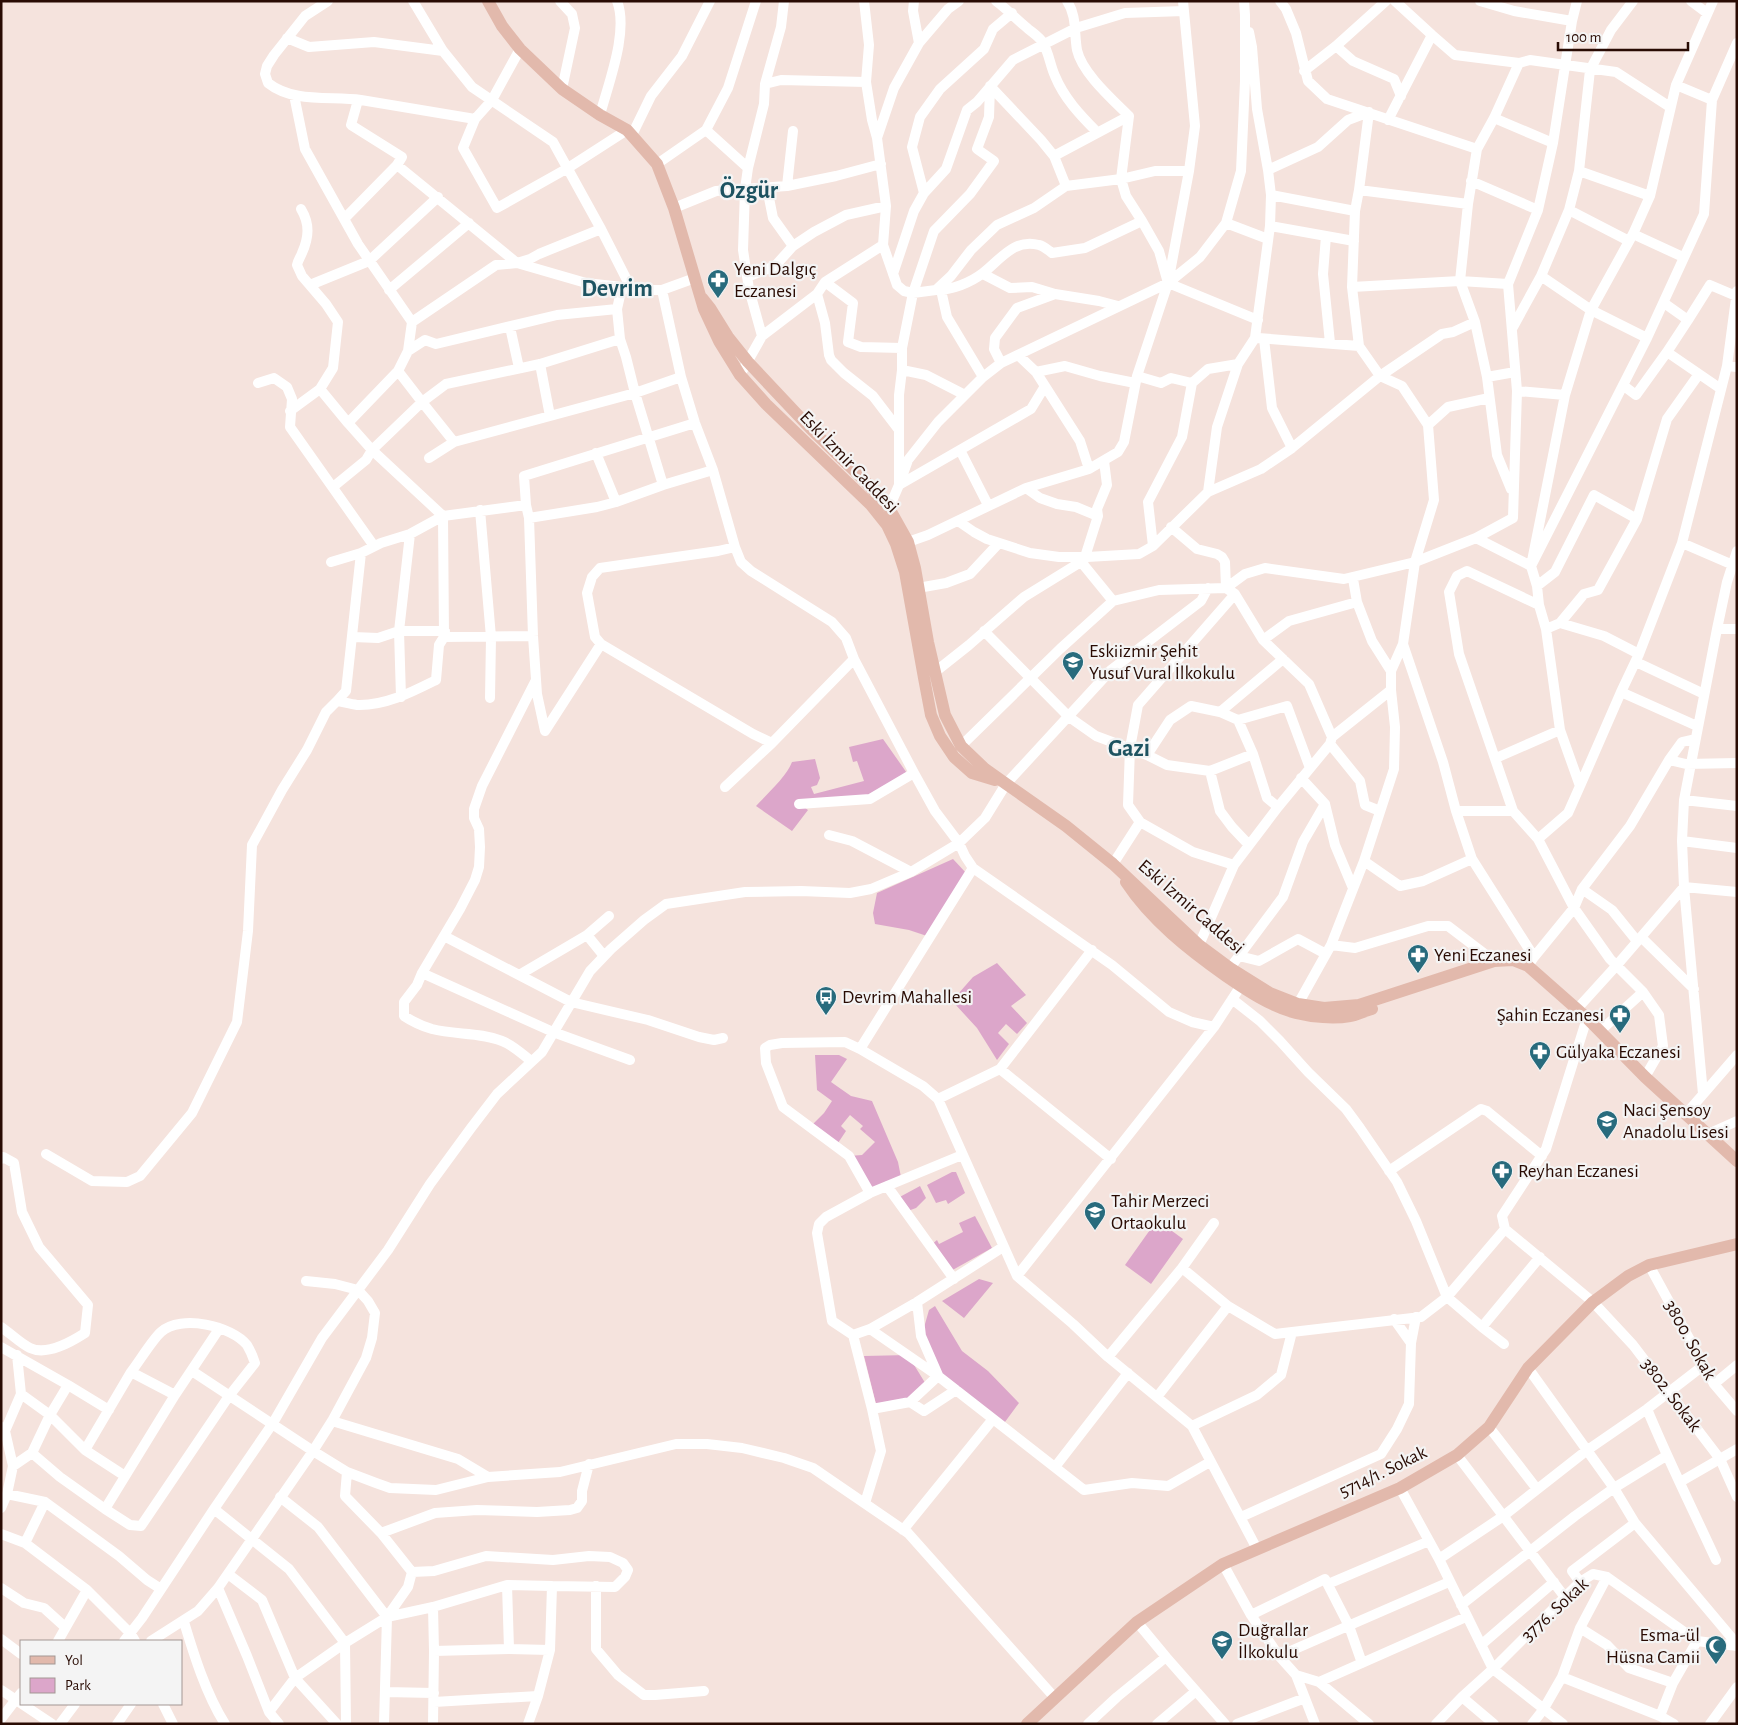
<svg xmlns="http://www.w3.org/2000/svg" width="1738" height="1725" font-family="'Alegreya Sans',sans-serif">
<rect width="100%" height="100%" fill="#f5e3dd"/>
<!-- green -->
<path fill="#dca6ca" d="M883 739 909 776 870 799 800 804 808 810 792 831 756 806C767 794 787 776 792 762L815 759 820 778 817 785 811 787 814 794 864 781 857 761 853 762 849 747Z
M953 859 968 875 930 937 909 930 875 924 873 913 877 893Z
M997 963 1026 995 1011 1006 1027 1023 1017 1034 1006 1024 998 1033 1009 1044 997 1060 977 1028 954 1003V996L960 1003 963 1000 958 994 973 977Z
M815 1055H839L847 1059 831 1082 851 1096 872 1101 898 1162 901 1177 870 1193 849 1156 862 1155 875 1142 860 1129 863 1126 850 1115 841 1126 846 1131 836 1146 810 1127 824 1113 832 1101 817 1090Z
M952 1172H956L965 1193 948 1204 946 1200 936 1203 927 1185Z
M920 1186 926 1198 916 1208 905 1212 896 1199Z
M975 1216 992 1248 949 1272 930 1246 937 1240 939 1244 963 1232 959 1223Z
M1157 1220 1183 1239 1151 1284 1125 1265Z
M979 1279 993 1283 964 1318 942 1301Z
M935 1306 962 1351 988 1371 1019 1403 1002 1426 938 1376 923 1331 929 1310Z
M908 1355 927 1386 910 1402 877 1408 864 1356Z"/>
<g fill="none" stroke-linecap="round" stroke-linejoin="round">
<!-- minor -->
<path stroke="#fff" stroke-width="10" d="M328 1 305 16 274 55 267 66 265 74 268 83C293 103 330 96 361 100 399 106 437 113 475 119
M413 1 443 51 472 87 553 142 601 229 632 290
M560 1 572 14 575 28 562 89
M914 1 913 11 919 43
M996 1C1008 10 1015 18 1026 27 1031 32 1039 36 1043 43 1049 53 1050 65 1055 76 1064 98 1080 115 1097 132
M1183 1 1195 126 1189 171 1168 283 1258 320
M1280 1 1286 9 1296 33 1308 81 1327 99 1477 149
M1395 1 1432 35 1455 55 1519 63 1530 60 1616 72 1670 107
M1480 1 1514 11 1572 21
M1691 1 1707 13
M287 38 309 47 374 42 443 51
M1336 46 1353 61 1394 79 1401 96
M520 49 492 100 475 119 463 148 497 208 568 168 627 130
M1304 71 1336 46 1386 1
M866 82 872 120 877 138
M765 84 781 80 866 82 869 45 864 1
M1676 85 1712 100
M990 86 1041 140 1054 156 1066 186
M294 95 305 149 358 244 412 322
M358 100 351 125 402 157 397 165 517 263 586 283 622 287 632 290H662L695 278
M600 115C608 84 629 32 617 1
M1494 118 1553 143
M1388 120 1432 35
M706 130 748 168
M632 135 651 96 682 56 710 1
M1054 156 1129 116
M657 164 706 130 728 88 756 1
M1579 171 1650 196
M1471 181 1538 210
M787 186 793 131
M767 188 773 218 793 246
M1359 190 1468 204
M924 193 912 147 920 117 940 89 984 49 993 29 1012 13
M1271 195 1355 211
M674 208 716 191 787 186 836 176 881 164
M301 209C310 224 309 237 302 253 300 258 298 260 297 265L302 276 326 304 338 322 333 368 320 389
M1569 210 1629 241
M344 219 397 165
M1226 223 1268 239
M1270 226 1354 241
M1633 234 1683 257
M1326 236 1323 274 1330 343
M883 245 897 285 904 291 913 293 936 290 951 276 971 250 997 225 1034 208 1066 186 1121 179 1155 171H1189
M893 274 914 211 924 193 946 169 967 110 977 102 1013 60 1076 28 1125 13 1184 11
M983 274 1010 288 1032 287 1055 294 1099 301 1118 306
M1541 276 1591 310 1647 338
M747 277 775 266 793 246 814 232 846 215 886 206
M825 282 853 303 848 342 861 347 902 348
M310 285 369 261 438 197
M622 287 617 309 620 339 626 357 635 393 663 485
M1352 287 1460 281 1508 284
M389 290 469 223
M662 290 681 377 695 423 713 470 735 547 741 562 751 571 832 622 846 638 854 659 914 773 935 811 959 843 965 856 973 868 1112 965 1169 1012 1192 1022 1214 1027
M936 290C952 290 970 283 983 273 1000 260 1014 238 1039 245 1044 246 1049 251 1052 253L1085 248 1142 221
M941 290 947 317 983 377
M817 294 825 323 829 355 831 360 844 373 873 396 899 430
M1664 303 1688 320 1710 285 1736 296
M1688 320 1667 352 1721 389
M510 327 519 368
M1513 327 1541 276 1569 210 1579 171 1590 70 1611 30 1633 1
M762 336 749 289 743 250 745 189 748 168 764 104 765 84 781 27 784 1
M1258 338 1359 346
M1264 339 1272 408 1292 448
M408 351 425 340 436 344 557 315 617 309
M1018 355 1036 372 1065 366 1100 376 1135 383
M1001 363 994 349 995 338 1017 308 1055 294
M540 364 550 416
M1727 366 1737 367
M902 370 926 375 965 395
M398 371 422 402 446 384 540 364 620 339
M1036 372 1080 441 1089 469
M740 375 762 336 817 294 825 282 883 245 886 206 877 138 894 88 919 43 948 9 959 1
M1137 376 1161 383 1171 378 1192 383 1208 369 1238 364
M1487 377 1515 372
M258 383 274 378 287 387 292 399 290 427 374 546
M1624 386 1636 395 1667 352
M1517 391 1565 395
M290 411 320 389 348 423
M1428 425 1448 407 1489 398
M960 450 988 505
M596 453 616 502
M429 458 454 442 635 393 681 377
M899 485 908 460 938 422 983 377 1001 363 1168 283 1159 251 1142 221 1126 196 1121 179 1129 116C1113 100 1082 73 1077 50 1074 33 1077 16 1067 1
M899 485 1031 409 1045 386
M333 487 366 460 372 450 422 402 454 442
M1026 488 1040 498 1057 504 1076 507 1098 516
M1511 489 1497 455 1487 377 1475 322 1460 281 1468 204 1477 149 1494 118 1519 63
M1208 492 1217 427 1238 364 1255 338 1270 226 1271 195 1268 170 1257 109 1252 47 1249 32
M526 505 524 476 695 423
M889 508 899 485V395L902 370V348L913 293 934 231 970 194 994 161 977 149 989 117 990 86
M480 510 491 637 490 698
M529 518 533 636 537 694 545 731
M958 521 974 532 987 539 1030 553 1059 557H1087L1139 554 1153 546 1208 492 1261 469 1292 448 1380 376 1442 334 1453 332 1475 322
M1171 527 1197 549 1217 554 1222 557 1225 562 1226 588 1235 594 1263 640 1309 684 1332 737
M1476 538 1531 566 1647 338 1704 214 1712 100 1737 43
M908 542 928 535 1026 488 1089 469 1118 452 1124 442 1137 376 1168 283 1200 257 1226 223 1241 171 1245 81V15L1244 1
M1682 543 1733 565
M1153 546 1148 502 1182 437 1192 383
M735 547 718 551 600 568 592 577 587 593 595 637 601 644 753 734 772 743
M331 562 361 553 381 543 410 534 443 516 526 505 529 518 597 507 616 502 663 485 713 470
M1082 563 1113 601 1159 590 1226 588 1245 574 1265 568 1344 579 1415 562 1434 500 1428 425 1402 386 1380 376 1359 346 1352 287 1355 211 1359 190 1369 112 1348 120 1318 147 1268 170
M1353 579 1357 602 1372 641 1391 671
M1537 586 1555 572 1594 495 1637 519
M918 588 946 583 970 574 998 544
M1560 623 1604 636 1639 654
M1546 629 1560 623 1584 594 1598 590 1637 519 1667 419 1699 374
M1717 629H1737
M984 631 1069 717 1096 736 1147 755 1167 765 1210 771 1253 754
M353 637 378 638 399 631H445
M444 637 533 636
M1263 640 1289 621 1357 602
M1403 644 1443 762 1456 811 1472 859 1534 957 1528 966
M1636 662 1704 694
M935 672 969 645 1024 597 1084 560 1098 516 1097 509 1107 485 1104 461
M1621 692 1697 726
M401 697 399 631 410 534
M337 701 346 691 361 553
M1220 712 1283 659
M1238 720 1287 706 1310 768
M545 731 601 644
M1330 744 1360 781 1365 805 1380 811
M961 746 1060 649 1113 601
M1147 755 1170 720 1191 706 1220 712 1238 720 1253 754 1267 798 1278 807
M1496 758 1560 730
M1669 760 1686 764 1737 763
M1210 771 1220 811 1232 827 1249 845
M1580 786 1621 692 1639 654 1682 543 1727 366 1737 291
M725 787 772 743 854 659
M1684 800 1737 806
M799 804 870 799 914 773
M1325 804 1335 845 1353 888
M1456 811H1513
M1140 822 1193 852 1234 865
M829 835 852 841 911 872
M1538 839 1513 811 1459 654 1449 592 1457 576 1467 571 1539 605
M1682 841 1737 848
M1364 861 1400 886 1423 881 1472 859
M1113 864 1140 822 1128 805 1130 748 1138 705 1235 594
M1582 889 1612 910 1637 941
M587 935 604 956
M444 936 571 1002 648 1020 699 1037 714 1040 723 1038
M1641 937 1694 989
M1331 945 1355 948 1428 926H1448L1494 961
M1196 952 1234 865 1278 807 1330 744 1332 737 1391 690
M1239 956 1259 961 1298 939 1326 954
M1534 957 1574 908 1582 889 1630 826 1669 760 1682 742 1695 739
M1230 968 1283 897 1303 842 1325 804 1301 778
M422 973 553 1032 630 1060
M519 975 587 935 609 916
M1298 1004 1331 945 1364 861 1394 769 1395 727 1391 690V671L1403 644 1415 562 1476 538 1513 518 1517 391 1508 284 1538 210 1553 143 1572 21 1577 1
M1577 1009 1617 965 1684 887 1737 892
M1587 1018 1546 1149 1502 1216 1505 1229 1593 1302 1633 1345 1720 1459 1737 1497
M1600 1031 1643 992
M860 1049 973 868
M531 1061C522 1054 513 1045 502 1041 480 1032 455 1035 432 1029 422 1026 413 1022 404 1016V1002L417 985 422 973 460 909 475 880 479 867 480 847 479 829 474 818V809L482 786 536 680
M1000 1069 1111 1159
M1645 1077 1663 1046 1659 1015 1643 992 1610 959 1574 908 1538 839 1568 813 1580 786 1560 730 1546 629 1539 605 1537 586 1531 566 1565 395 1591 310 1633 234 1650 196 1676 85 1713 1
M1703 1094 1684 887 1682 841 1684 800 1717 629 1727 582 1737 551
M938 1099 1017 1276 1073 1324 1108 1357 1192 1426 1257 1549
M1686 1114 1737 1055
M1708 1134 1737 1121
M46 1154 92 1181 127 1182 140 1176 192 1113 237 1022 248 931 252 845 282 790 307 750 326 712 337 701C343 702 350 704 357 705 385 706 412 692 436 680L439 645 444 637 443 516 372 450 348 423 398 371 408 351 412 322 496 265 517 263 530 259 539 254 601 229
M1 1159 3 1157 14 1163 22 1212 39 1247 88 1305 85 1333C71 1342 47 1356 30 1348 21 1344 10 1333 1 1327
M1389 1171 1481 1109 1487 1111 1542 1156
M887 1186 954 1279
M870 1193 849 1156 783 1107 766 1063 765 1048 770 1045 782 1043 845 1042 860 1049 923 1086 938 1099 1000 1069 1092 950
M1649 1265 1714 1384 1737 1411
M1182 1268 1228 1306 1275 1334 1292 1332
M1017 1276 1214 1027 1244 981
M917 1302 1003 1247
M1394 1319 1411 1343
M1482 1327 1540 1257
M870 1329 938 1376 1084 1490 1132 1483 1168 1486 1210 1462
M853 1335 870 1329 917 1302 921 1336 938 1375
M1504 1344 1482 1327 1447 1297 1505 1229
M1 1347 68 1385 109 1410
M1108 1357 1182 1268 1214 1223
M1528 1368 1614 1488 1635 1523 1737 1644
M192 1371 313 1451 347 1472 376 1483 390 1488 436 1490 488 1477
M1714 1384 1737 1365
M21 1394 50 1415 85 1450 131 1372 175 1395
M1157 1397 1228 1306
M910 1402 924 1411 956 1390
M872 1409 910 1402 938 1376
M1647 1409C1668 1460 1693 1510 1716 1560
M332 1421 458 1459 488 1477 560 1472 676 1444H707L742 1448 784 1458 813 1468 908 1533 1055 1698
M1192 1426 1257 1395 1281 1375 1292 1332 1421 1317 1447 1297 1416 1221 1397 1182 1360 1128 1346 1109 1308 1072 1280 1041 1260 1021 1232 999
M1 1427 5 1431 13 1466 7 1494 1 1508
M1489 1427 1537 1489
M5 1431 21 1394 17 1355
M85 1450 125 1476
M32 1453 50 1415 68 1385
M1457 1455 1564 1596
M13 1466 32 1453 60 1477 105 1509 130 1525 141 1526 229 1396 255 1363C253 1357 250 1350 247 1345 232 1326 181 1314 161 1332 152 1340 139 1362 131 1372
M1055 1467 1128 1373
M1680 1482 1737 1449
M1400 1488 1439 1559 1493 1669 1563 1724
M7 1494 45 1502 119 1556 147 1580 161 1589
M280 1497 318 1527 387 1617
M865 1503 881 1451 872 1409 853 1335 832 1321 817 1233 819 1224 826 1217 870 1193 962 1155
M105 1509 175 1395 219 1329
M214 1509 289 1569 345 1643 387 1617 408 1587 412 1572 381 1533 345 1496 347 1472
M1241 1517 1381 1454 1397 1429 1409 1404 1411 1343 1416 1317
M903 1530 993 1419
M381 1533 435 1513 477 1510 537 1512 570 1510 577 1508 582 1501V1491L589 1464
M1 1534 25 1543 87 1590 131 1634 135 1641
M25 1543 45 1502
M1439 1559 1502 1517 1586 1451 1647 1409 1704 1365
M1223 1564 1251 1615 1279 1656 1296 1675 1319 1682 1369 1724
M412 1572 434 1571 486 1556 553 1560 589 1556 610 1557 623 1563 628 1570 625 1577 615 1587 552 1586
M228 1574 262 1600 295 1678 337 1724
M1580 1582 1572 1571 1635 1523
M1328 1584 1429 1541
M507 1585 509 1649
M596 1586V1649L618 1675 644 1695H655L704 1691
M1 1588 24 1603 44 1608 65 1627
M218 1588 247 1656 269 1712 279 1724
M1461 1605 1575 1516 1614 1488 1666 1456
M433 1607 434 1651 509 1649 550 1650
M1251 1615 1325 1579 1349 1626 1362 1663
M184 1622C194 1655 206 1694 225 1724
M1137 1622 1166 1657 1225 1724
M1580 1628 1607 1645 1629 1668 1673 1683
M1 1639 21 1654
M58 1641 87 1590
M124 1641 142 1618 214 1509 273 1423 322 1338 388 1250 430 1184 471 1128 497 1094 542 1052 590 971 611 949 644 920 666 904 745 892 801 891 850 893 871 889 911 872 959 843 985 818 1006 784 1111 670 1201 601 1208 588
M151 1641 198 1611 218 1588 313 1451 332 1421 366 1358 372 1338 375 1313 368 1301 358 1290 335 1284 306 1281
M345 1643 346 1724
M1481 1645 1554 1582
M1279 1656 1449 1582
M1296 1675 1315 1724
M1562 1677 1660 1716 1674 1724
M1319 1682 1466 1617
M1 1690 52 1724
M385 1692 434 1693
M1462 1697 1493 1669 1580 1582 1593 1574 1607 1577 1697 1641 1737 1646
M434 1702 538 1696
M163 1704 173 1724
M269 1712 295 1678 345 1643
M1660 1716 1673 1683 1697 1641
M1 1719 21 1693
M60 1724 75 1704
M117 1724 131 1704
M384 1724 387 1617 433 1607 507 1585 552 1586 550 1650 538 1696 528 1724
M433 1724 434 1651
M1088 1724 1117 1697 1166 1657
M1157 1724 1196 1691
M1237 1724 1305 1698
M1436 1724 1462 1697 1494 1724
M1532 1724 1543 1710 1562 1677 1580 1628 1607 1577
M1710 1724 1737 1687"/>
<!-- major -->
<path stroke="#e2b9ac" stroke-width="12" d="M488 1 502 26 520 49 562 89 600 115 627 130 657 164 674 208 704 309 719 341 740 375 766 404 871 505 887 525 896 544 905 572 924 678 931 715 940 736 954 757 972 773 995 780
M702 298 710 308 728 337 748 362 811 429 865 481 889 508 908 542 915 568 928 642 945 715 961 746 985 769 1066 826 1113 864 1199 945 1230 968 1270 993 1298 1004 1324 1008 1359 1005 1494 961 1513 960 1528 966 1587 1018 1645 1077 1737 1161
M1126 882C1151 920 1189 950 1226 976 1248 991 1270 1006 1296 1013 1312 1017 1334 1019 1350 1016 1357 1015 1364 1011 1372 1009
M1027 1724 1137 1622 1223 1564 1400 1488 1457 1455 1489 1427 1528 1368 1593 1302 1628 1276 1649 1265 1737 1244"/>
</g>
<!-- icons -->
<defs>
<g id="pharmacy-pin" transform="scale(1.125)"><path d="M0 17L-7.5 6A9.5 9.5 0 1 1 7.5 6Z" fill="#286b7d" stroke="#f4f4f4"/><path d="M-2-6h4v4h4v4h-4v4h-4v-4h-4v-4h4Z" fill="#fff"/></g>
<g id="school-pin" transform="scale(1.125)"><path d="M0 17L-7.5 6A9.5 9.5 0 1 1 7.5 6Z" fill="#286b7d" stroke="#f4f4f4"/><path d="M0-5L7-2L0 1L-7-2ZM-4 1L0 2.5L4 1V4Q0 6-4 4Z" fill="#fff"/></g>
<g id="bus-pin" transform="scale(1.125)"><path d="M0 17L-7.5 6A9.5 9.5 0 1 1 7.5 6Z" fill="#286b7d" stroke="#f4f4f4"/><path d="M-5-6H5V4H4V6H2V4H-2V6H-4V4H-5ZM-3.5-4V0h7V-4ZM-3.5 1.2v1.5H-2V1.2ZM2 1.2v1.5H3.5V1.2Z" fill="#fff"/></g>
<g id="mosque-pin" transform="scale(1.125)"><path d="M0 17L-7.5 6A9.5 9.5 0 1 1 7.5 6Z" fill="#286b7d" stroke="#f4f4f4"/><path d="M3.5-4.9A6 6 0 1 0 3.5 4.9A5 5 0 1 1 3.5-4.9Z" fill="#fff"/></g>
</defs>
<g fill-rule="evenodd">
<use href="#pharmacy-pin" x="718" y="280"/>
<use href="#school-pin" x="1073" y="662"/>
<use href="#pharmacy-pin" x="1418" y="955"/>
<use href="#bus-pin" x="826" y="997"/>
<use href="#pharmacy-pin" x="1620" y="1015"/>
<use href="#pharmacy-pin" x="1540" y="1052"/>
<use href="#school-pin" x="1607" y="1121"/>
<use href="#pharmacy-pin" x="1502" y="1171"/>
<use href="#school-pin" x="1095" y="1212"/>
<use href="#school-pin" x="1222" y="1641"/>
<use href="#mosque-pin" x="1716" y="1646"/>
</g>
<g text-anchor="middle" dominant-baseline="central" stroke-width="4.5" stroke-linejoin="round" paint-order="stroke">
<!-- poi labels -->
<g font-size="19" fill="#290b03" stroke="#f4f4f4" text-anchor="start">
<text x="734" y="269">Yeni Dalgıç<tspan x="734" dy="22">Eczanesi</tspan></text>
<text x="1089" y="651">Eskiizmir Şehit<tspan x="1089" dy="22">Yusuf Vural İlkokulu</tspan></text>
<text x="1434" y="955">Yeni Eczanesi</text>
<text x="842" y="997">Devrim Mahallesi</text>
<text x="1604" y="1015" text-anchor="end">Şahin Eczanesi</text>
<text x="1556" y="1052">Gülyaka Eczanesi</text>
<text x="1623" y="1110">Naci Şensoy<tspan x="1623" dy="22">Anadolu Lisesi</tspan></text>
<text x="1518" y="1171">Reyhan Eczanesi</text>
<text x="1111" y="1201">Tahir Merzeci<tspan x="1111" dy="22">Ortaokulu</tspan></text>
<text x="1238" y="1630">Duğrallar<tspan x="1238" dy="22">İlkokulu</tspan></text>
<text x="1700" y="1635" text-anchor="end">Esma-ül<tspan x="1700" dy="22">Hüsna Camii</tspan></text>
</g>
<!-- street labels -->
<g font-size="19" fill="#290b03" stroke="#f4f4f4">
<text transform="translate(849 462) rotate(46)">Eski İzmir Caddesi</text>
<text transform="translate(1191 907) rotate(41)">Eski İzmir Caddesi</text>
<text transform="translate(1690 1340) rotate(61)">3800. Sokak</text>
<text transform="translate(1671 1395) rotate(53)">3802. Sokak</text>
<text transform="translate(1383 1472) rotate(-26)">5714/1. Sokak</text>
<text transform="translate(1555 1610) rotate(-43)">3776. Sokak</text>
</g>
<!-- district labels -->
<g font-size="24" font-weight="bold" fill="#1d5361" stroke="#f4f4f4">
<text x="749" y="191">Özgür</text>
<text x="617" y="289">Devrim</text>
<text x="1129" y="749">Gazi</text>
</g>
</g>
<!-- border -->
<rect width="1738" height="1725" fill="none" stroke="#290b03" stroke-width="5"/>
<!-- legend -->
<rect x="20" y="1640" width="162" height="65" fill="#f4f4f4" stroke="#a39794"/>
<rect x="30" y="1656" width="25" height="8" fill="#e2b9ac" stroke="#a39794"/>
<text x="65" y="1665" font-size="15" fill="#290b03">Yol</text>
<rect x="30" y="1678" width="25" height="15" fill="#dca6ca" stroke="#a39794"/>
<text x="65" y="1690" font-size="15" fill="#290b03">Park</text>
<!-- scale -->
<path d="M1558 42v8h130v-8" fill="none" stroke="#290b03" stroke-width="2.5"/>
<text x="1566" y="42" font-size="15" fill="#290b03" stroke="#f4f4f4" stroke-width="4" paint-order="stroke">100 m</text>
</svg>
